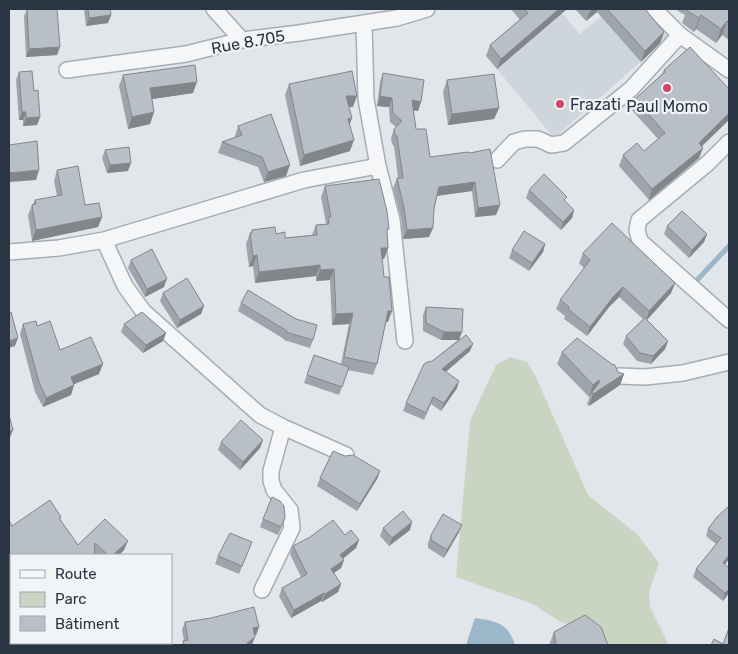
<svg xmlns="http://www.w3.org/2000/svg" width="738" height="654" font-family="Rubik,sans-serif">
<rect width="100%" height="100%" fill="#e1e6ea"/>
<!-- built -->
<path fill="#cfd5dc" d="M610 9H645L671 35 554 138 497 69 562 13 580 34Z"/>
<!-- green -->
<path fill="#c9d4c2" d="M510 357 527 362 535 375 588 495 637 534 659 563 649 592 650 607 669 645H610L601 637 559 621 533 604 456 577 470 421 496 365Z"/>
<!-- water -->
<path fill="#9cb7ca" d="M475 618C496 621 508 623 515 645H466Z"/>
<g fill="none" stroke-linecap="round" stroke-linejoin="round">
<!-- stream -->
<path stroke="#9cb7ca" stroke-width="5" d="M698 279 729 246"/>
<!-- street casing -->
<g stroke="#a6adb4" stroke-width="18">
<path id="street" d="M214 9 242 40
M654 9 680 35 729 70
M364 23 366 99 378 166 392 220 405 341
M67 70 186 54 242 40 299 33 397 18 427 9
M729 142 708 163 639 220 637 230 640 241 729 320
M497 160 514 142 525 139H538L551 145 564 143 631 89 680 35
M104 240 125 286 143 311 260 415 283 427 346 455
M9 252 59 248 104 240 304 180 378 166
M619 376 645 377 683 373 729 362
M262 590 292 528 290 510 274 490 271 481V471L283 427
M9 622H11
M130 643 131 645"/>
</g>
<!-- street -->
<use href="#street" stroke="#f4f6f8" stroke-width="15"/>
</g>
<!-- wall -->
<path fill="#9ea4ab" d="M27 9 57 55 26 57 24 16Z
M84 9H110L111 15 108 23 86 26Z
M511 9H567L497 69 486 56 490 45 520 20Z
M575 9H645L664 32 660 43 641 62 597 12 586 21Z
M675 9H729V40L722 35 716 43 696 29 694 32 682 23 685 15Z
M690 47 702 146 703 148 699 158 649 200 619 166 623 155 644 151 658 139 631 109 635 99 662 74 664 70Z
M19 72 34 91 40 117 37 125 23 126V120H19L16 80Z
M383 73 421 102 418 111 413 110 416 129 430 157 468 152 500 205 496 215 475 217 472 191 437 196 429 237 403 239 401 218 393 188 397 178H398L394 146 392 144 391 138 394 129 396 127 390 122 389 107 377 106 380 82Z
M123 75 193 93 152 99 154 112 150 124 128 129 119 86Z
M447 80 499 108 494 119 448 125 443 92Z
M289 84 353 107H349L350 151 300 166 285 95Z
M238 126 286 176 264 182 258 167 218 153 222 142 235 137V136Z
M105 150 128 171 107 173 102 158Z
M57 170 85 205 102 217 98 227 32 241 28 215 32 205 33 204 35 200 57 196 54 181Z
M325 186 387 234 388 248 384 259H382L388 322H386L377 364 373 375 348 370 339 395 304 383 314 355 341 364 349 324 332 325 330 280 316 281V276L255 283 253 266 249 267 246 244 250 233H251L252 230 276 234 285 238 312 235 316 225 326 224V223L321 197Z
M529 190 565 202 574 210 572 218 561 230 526 198Z
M667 226 707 234 704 242 689 258 664 234Z
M545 244 543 252 529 271 509 258 512 250Z
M583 253 675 283 671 293 647 320 668 341 665 349 651 364 637 361 623 344 626 336 643 319 619 297 609 307 587 336 564 319 565 316 556 309 560 300 584 268 579 263Z
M131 260 164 287 145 297 128 268Z
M163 293 204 306 201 314 177 328 160 301Z
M241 303 313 340 310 348 284 340V339L238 311Z
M426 307 460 339 470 351 446 372 457 388 441 411 431 404 424 420 403 411 406 403 431 362 458 340H441L423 331V315Z
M23 324 37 326 60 350 99 374 74 384 71 395 43 407 35 392 20 334Z
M124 324 166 333 163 341 143 353 121 332Z
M562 352 624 374 620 385 589 406 587 404 590 396 589 397 557 364Z
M263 440 260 448 240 470 218 450 221 442Z
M380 471 377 479 357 511 317 486 320 478Z
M61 517 60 520 78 545 105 519 124 550 119 555H95L94 554 11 555V580L9 581V520L12 526Z
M717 517 729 593 723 601 693 577 696 569 716 544 706 536 708 529Z
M263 519 282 526 278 535 260 527Z
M383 528 410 530 389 546 380 536Z
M459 532 444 558 428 548V543L431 535Z
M345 535 359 540 356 548 343 559 344 560 341 568 334 573 341 584 338 592 322 602 321 601 291 618 279 596 282 588 301 577 290 554 293 546Z
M249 550 239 574 215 564 218 556Z
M185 622 259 627 256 635H255L252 645H182L184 641 182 630Z
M554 632 608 645H549Z"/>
<!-- shaded-wall -->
<path fill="#81868b" d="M559 9H567L497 69 501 59Z
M593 9H598L597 12 586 21 590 11Z
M111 15 108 23 86 26 89 18Z
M701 15 696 29 694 32 699 18Z
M727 21 722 35 716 43 721 29Z
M664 32 660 43 641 62 645 51Z
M60 47 57 55 26 57 29 49Z
M197 82 193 93 146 100 150 88Z
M346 96H357L353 107 342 108Z
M380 96 392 98 389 107 377 106Z
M412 100 421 102 418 111 409 110Z
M499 108 494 119 448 125 452 114Z
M22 112H26L23 120H19Z
M154 112 150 124 128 129 132 117Z
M729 113V120L695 153 699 143Z
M40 117 37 125 23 126 26 118Z
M352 118 348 129V119Z
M354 140 350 151 300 166 304 155Z
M703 148 699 158 649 200 652 189Z
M131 163 128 171 107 173 110 165Z
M290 165 286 176 264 182 268 172Z
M39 170 36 180 9 182V173Z
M475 182 472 191 435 196 439 187Z
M500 205 496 215 475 217 478 208Z
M574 210 572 218 561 230 563 222Z
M102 217 98 227 32 241 36 230Z
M433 228 429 237 403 239 407 230Z
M707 234 704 242 689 258 692 250Z
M545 244 543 252 529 271 532 263Z
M381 248H388L384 259H377Z
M257 255 253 266 249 267 253 256Z
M320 265 316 276 255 283 259 272Z
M334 269 330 280 316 281 320 270Z
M167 279 164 287 145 297 147 289Z
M675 283 671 293 646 321 649 311Z
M623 287 619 297 609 307 587 336 590 327 613 297Z
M204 306 201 314 177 328 180 320Z
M388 311H392L388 322H384Z
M353 313 349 324 332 325 336 314Z
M444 332H462L459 340H441Z
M166 333 163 341 143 353 146 345Z
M18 338 15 346 9 348V341Z
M668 341 665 349 651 364 653 356Z
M473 344 470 351 439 377 442 369Z
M103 364 99 374 67 387 71 377Z
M624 374 620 385 589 406 593 394Z
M599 380 595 392H592L589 397 593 385Z
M459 381 457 388 441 411 444 403Z
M74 385 71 395 43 407 46 398Z
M13 430 9 440V431Z
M263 440 260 448 240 470 243 462Z
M380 471 377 479 357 511 360 504Z
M412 522 410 530 389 546 392 538Z
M462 525 459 532 444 558 447 550Z
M359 540 356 548 337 563 340 555Z
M128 541 124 550 119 555H113Z
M729 555V559L720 571 723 563Z
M344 560 341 568 328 577 331 569Z
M341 584 338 592 322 602 325 594Z
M729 589V593L723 601 725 593Z
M324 593 321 601 291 618 294 610Z
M259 627 256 635 250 636 253 628Z
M255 637 252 645H245Z"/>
<!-- building -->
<path fill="#b8bfc7" stroke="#81868b" d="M27 9H57L60 47 29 49Z
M88 9H110L111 15 89 18Z
M524 9H559L501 59 490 45 528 13Z
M607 9H645L664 32 645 51Z
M687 9H729V23L727 21 721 29 701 15 699 18 689 12 687 10Z
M690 47 729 89V113L699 143 703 148 652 189 623 155 637 143 644 151 665 133 635 99 665 72 664 70Z
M195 65 197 82 150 88 154 112 132 117 123 75Z
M32 71 34 91 38 90 40 117 26 118V112H22L19 72Z
M352 71 357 96H346L352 118 348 119 354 140 304 155 289 84Z
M383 73 424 80 421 102 412 100 416 129H426L430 157 468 152 470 153 490 149 500 205 478 208 475 182 439 187 434 208 433 228 407 230 404 208 397 178H403L397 136 395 135 394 129 402 121 393 113 392 98 380 96Z
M494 74 499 108 452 114 447 80Z
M271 114 290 165 268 172 262 157 222 142 242 135 238 126Z
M37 141 39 170 9 173V145Z
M129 147 131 163 110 165 105 150Z
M78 166 85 205 99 203 102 217 36 230 32 205 36 204 35 200 62 195 57 170Z
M544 174 567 197 564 200 574 210 563 222 529 190Z
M379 179 387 211 389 229H387L388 248H381L384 277H389L392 311H388L377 364 344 357 353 313 336 314 334 269 320 270V265L259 272 257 255 253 256 250 233H252V230L275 227 276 234 285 232V238L317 235 316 225 329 224 328 217H331L325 186Z
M682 211 707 234 692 250 667 226Z
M612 223 675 283 649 311 623 287 613 297 590 327 568 309 569 307 560 300 590 260 583 253Z
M524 231 545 244 532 263 512 250Z
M152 249 167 279 147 289 131 260Z
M187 278 204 306 180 320 163 293Z
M248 290 296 319 317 325 313 340 286 332 287 331 241 303Z
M426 307 463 309 462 332H444L426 323Z
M11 312 18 338 9 341V313Z
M142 312 166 333 146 345 124 324Z
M645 318 668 341 653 356 640 353 626 336Z
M36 321 37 326 50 321 60 350 91 337 103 364 71 377 74 385 46 398 39 382 23 324Z
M466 335 473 344 442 369 459 381 444 403 433 397 426 413 406 403 424 364 430 361 431 362Z
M577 338 613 365 614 364 618 372 624 374 593 394 592 392 600 382 599 380 593 385 562 352Z
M314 355 349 367 342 387 307 375Z
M9 415 13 430 9 431Z
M241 420 263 440 243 462 221 442Z
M333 451 345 456 353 455 380 471 360 504 320 478Z
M272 497 280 501 284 506 285 518 281 527 263 519Z
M50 500 61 517 59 518 78 545 105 519 128 541 113 555H108L95 543 94 555H11V570L9 566V520L12 526Z
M729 506V555L723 563 729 568V589L725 593 696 569 721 538 708 529 717 517Z
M403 511 412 522 392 538 383 528Z
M443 514 462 525 447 550 431 540V535Z
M333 520 345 535 351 530 359 540 340 555 344 560 331 569 341 584 325 594 324 593 294 610 282 588 307 574 293 546 310 537Z
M230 533 252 542 242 566 218 556Z
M254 607 259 627 253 628 255 637 245 645H184L183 641 188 640 185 622 211 618Z
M585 615 601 627 608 645H556L554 632Z
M729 628V645H711L714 639 723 644Z
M78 643H117L116 645H78Z"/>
<!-- markers -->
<g fill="#d0456a" stroke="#f1f4f7" stroke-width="2">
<circle cx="667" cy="88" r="5"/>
<circle cx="560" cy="104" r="5"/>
</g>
<g text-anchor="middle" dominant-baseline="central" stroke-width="4.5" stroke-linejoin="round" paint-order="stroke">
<!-- street labels -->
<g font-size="16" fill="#293542" stroke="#f1f4f7">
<text transform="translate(248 42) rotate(-10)">Rue 8.705</text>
</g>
<!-- poi labels -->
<g font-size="16" fill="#293542" stroke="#f1f4f7" text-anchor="start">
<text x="570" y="104">Frazati</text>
<text x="667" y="106" text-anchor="middle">Paul Momo</text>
</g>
</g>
<!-- border -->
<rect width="738" height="654" fill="none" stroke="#293542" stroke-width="20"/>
<!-- legend -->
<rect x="10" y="554" width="162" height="90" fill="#f1f4f7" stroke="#a1a8af"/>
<rect x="20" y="570" width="25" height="8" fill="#f4f6f8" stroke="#a1a8af"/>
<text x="55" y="579" font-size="15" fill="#293542">Route</text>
<rect x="20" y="592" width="25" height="15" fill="#c9d4c2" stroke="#a1a8af"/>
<text x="55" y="604" font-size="15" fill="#293542">Parc</text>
<rect x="20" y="616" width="25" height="15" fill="#b8bfc7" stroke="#a1a8af"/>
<text x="55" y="629" font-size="15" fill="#293542">Bâtiment</text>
</svg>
